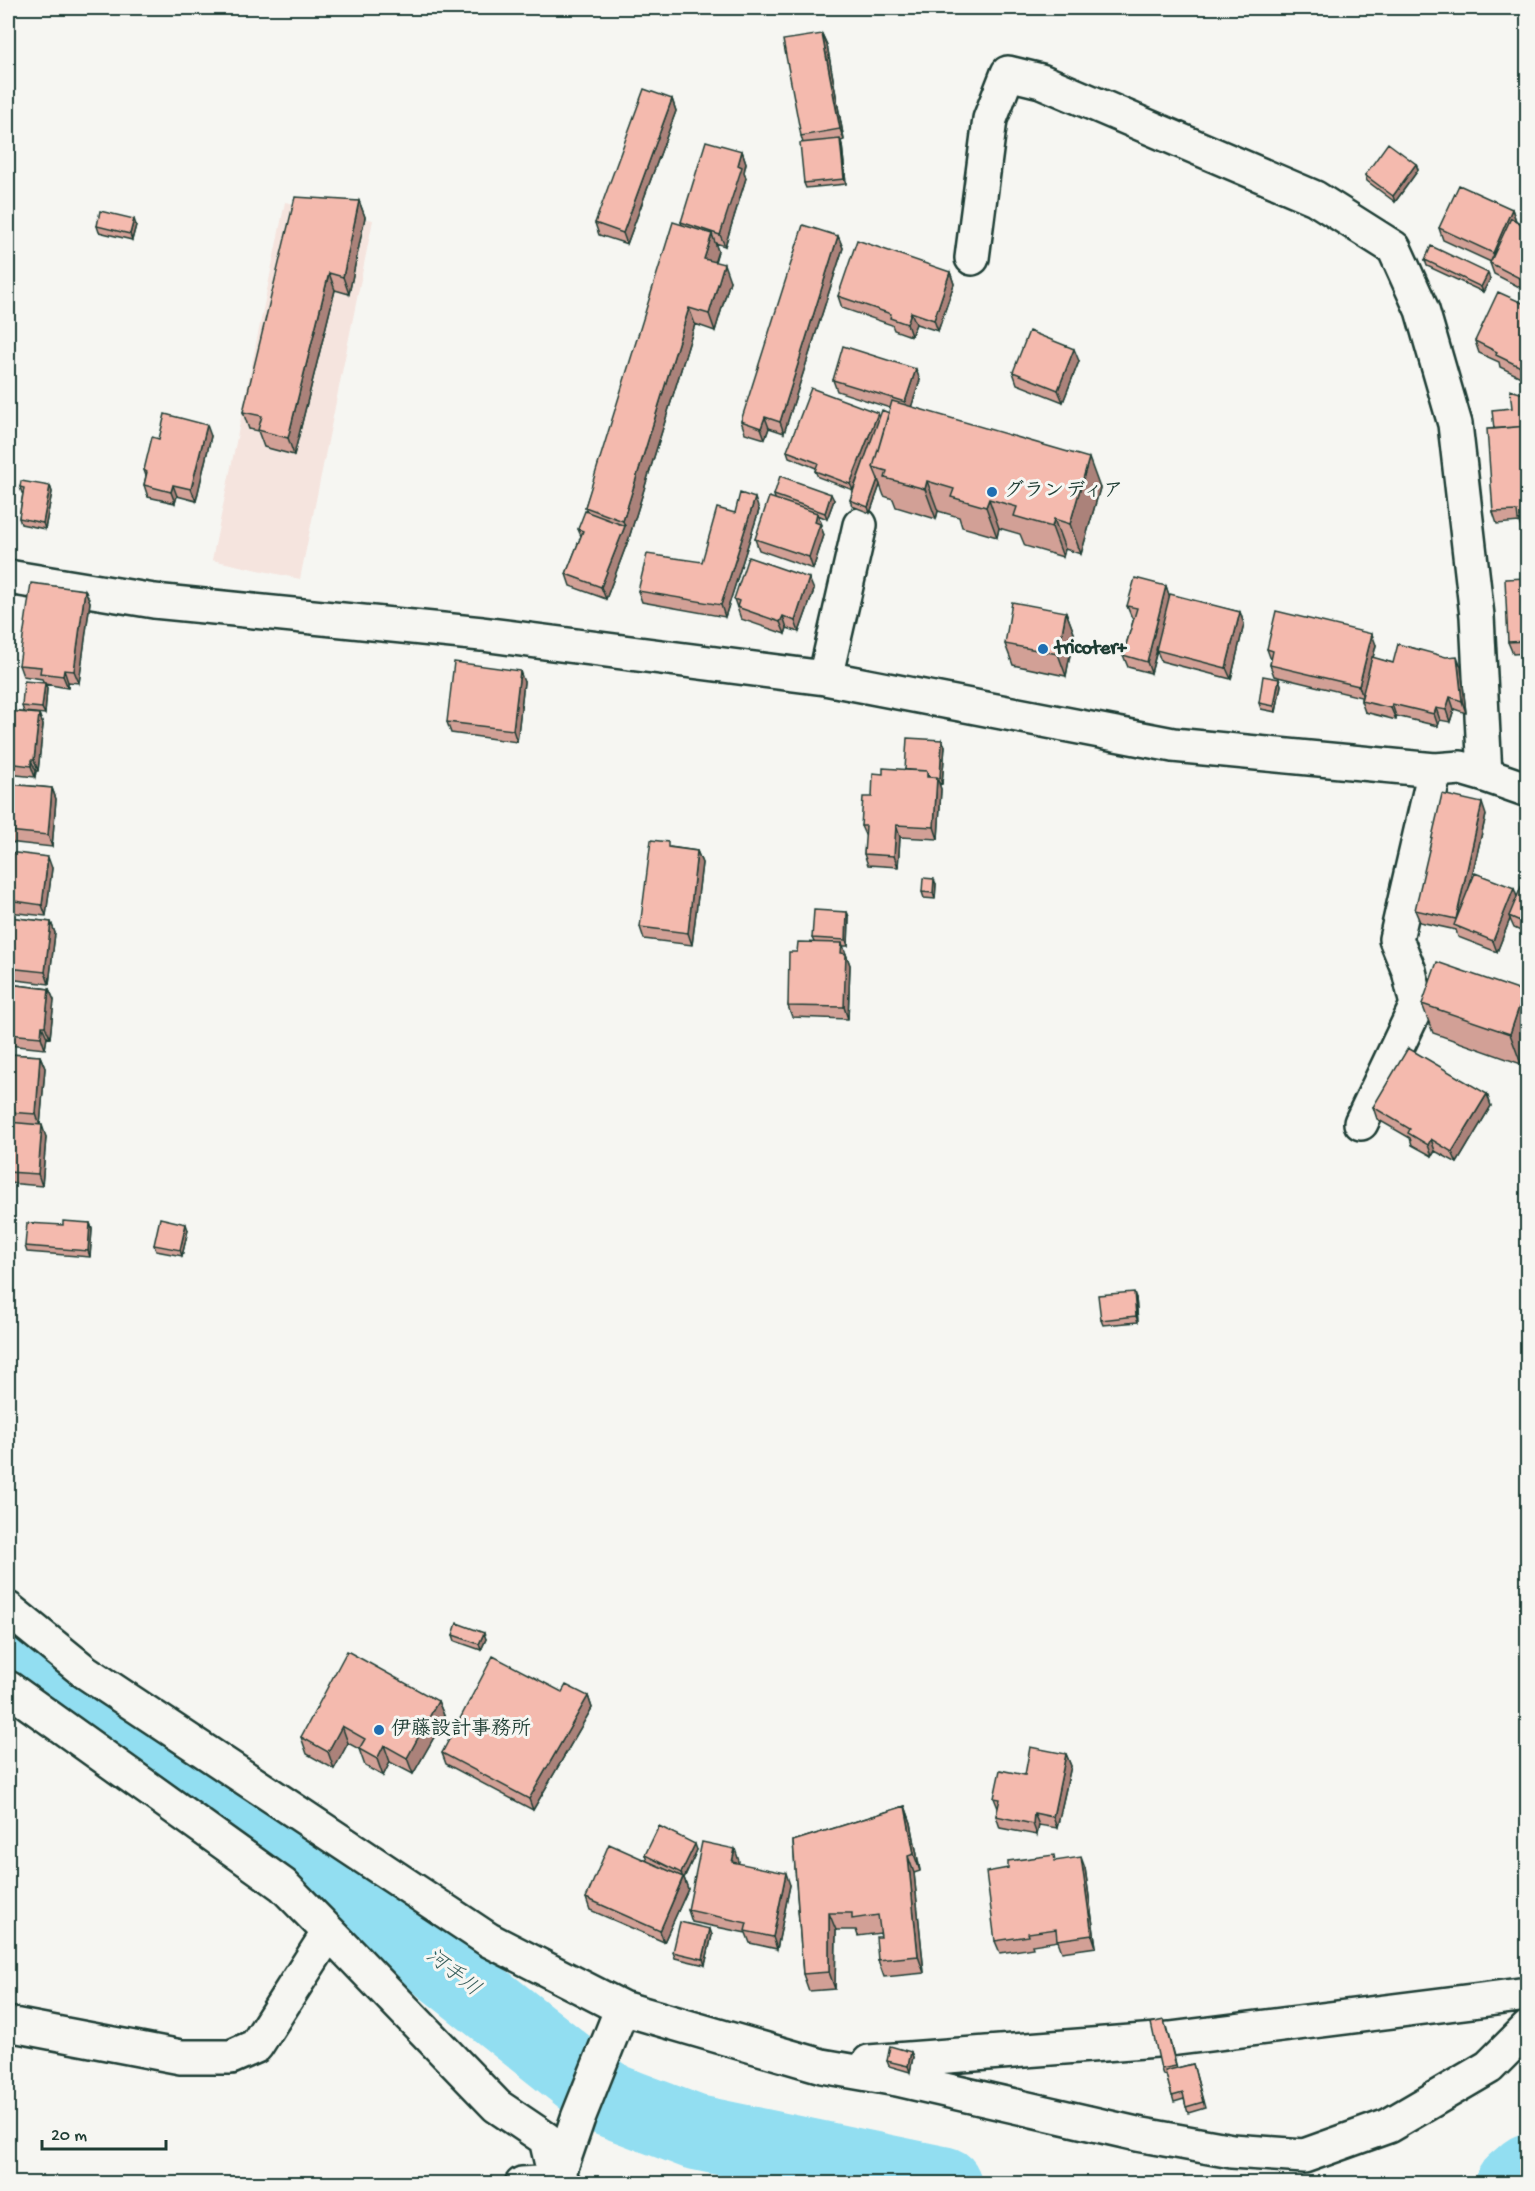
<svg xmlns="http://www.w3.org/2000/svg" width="1535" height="2191" font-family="'Gochi Hand','Klee One',sans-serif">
<rect width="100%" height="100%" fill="#f6f6f2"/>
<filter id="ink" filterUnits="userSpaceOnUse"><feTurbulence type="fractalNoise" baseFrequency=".0167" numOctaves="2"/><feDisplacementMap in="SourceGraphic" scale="12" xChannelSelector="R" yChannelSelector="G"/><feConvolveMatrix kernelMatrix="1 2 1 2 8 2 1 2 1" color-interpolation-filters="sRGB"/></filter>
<g filter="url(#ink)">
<!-- built -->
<path fill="#f5e4de" d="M285 202 373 220 300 579 212 560Z"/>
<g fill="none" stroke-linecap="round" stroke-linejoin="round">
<!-- river -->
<path stroke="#92def1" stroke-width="75" d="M8 1655 27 1672 359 1901 610 2100 694 2132 944 2184
M1513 2184 1528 2171"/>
<!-- minor casing -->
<g stroke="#1f3d34" stroke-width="38">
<path id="minor" d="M972 258 990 119 1008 73 1041 81 1315 198 1394 248 1422 310 1455 424 1477 616 1485 775
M8 577 154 601 482 634 825 678 1173 745 1435 770 1461 768 1485 775 1528 790
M825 678 860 525
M1361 1123 1417 1005 1409 971 1396 939 1435 770
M8 1609 84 1671 489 1940 622 2008 822 2066 897 2079 1137 2134 1232 2151 1304 2156 1388 2126 1489 2067 1528 2028
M8 1688 283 1885 329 1932
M8 2024 181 2057H231L256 2046 329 1932 497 2106 546 2139 556 2182
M869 2062 1170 2039 1528 1994
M556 2182 578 2118 622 2008
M522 2184 556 2182 564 2184"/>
</g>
<!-- minor -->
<use href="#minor" stroke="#f6f6f2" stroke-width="33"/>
</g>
<!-- wall -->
<path fill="#d2a096" stroke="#1f3d34" stroke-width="1.5" d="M822 34 827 45 844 140 841 141 842 145 846 184 806 188 804 183 803 143 801 136Z
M672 99 676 111 627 244 599 235 595 223Z
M742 151 746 163 744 172 746 178 725 246 715 243 718 251 715 262 730 281 715 331 695 324 629 538 606 599 570 586 566 574 581 536 578 529 587 512 585 507 682 225 681 222Z
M1416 164 1418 170 1395 202 1367 181 1365 175Z
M359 201 365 217 349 294 335 290 294 455 264 447 258 431 249 429 243 412Z
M1512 209 1516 221 1527 227V291L1494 274 1490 263 1491 262 1443 240 1439 228Z
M136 225 132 240 99 232 97 226Z
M838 236 843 248 784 433 769 428 765 439 745 433 741 421Z
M1425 260 1490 279 1483 292 1427 266Z
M950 272 954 284 938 331 916 324 911 336 894 330 892 325 842 308 838 296Z
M1527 305V380L1500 367 1499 362 1479 353 1475 341Z
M1079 361 1063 402 1017 384 1013 372Z
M833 380H920L911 407 1100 488 1081 554 1065 549 1063 557 1025 546 1020 534 999 528 997 537 962 527 959 517 938 511 936 519 896 507 893 499 884 496 880 485 870 513 852 506 850 500 867 451 853 490 818 477 815 471 816 468 789 457 787 451 878 413 879 418 889 413 890 408 837 391Z
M1527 395V531H1522L1519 522 1497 524 1493 512 1494 429 1512 408Z
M211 436 196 501 177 496 175 503 148 497 144 485 146 476 144 470 159 439Z
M50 486 52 492 45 529 21 524 19 518 23 493H22L20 487Z
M774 495 834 500 827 519 818 515 822 525 821 527 824 535 813 569 759 550 755 539 775 499Z
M759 510 725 617 642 602 638 591 702 562 735 513Z
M1527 578V653L1513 654 1508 642Z
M1166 586 1169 596 1240 612 1244 624 1231 679 1161 661 1157 651 1151 673 1128 667 1123 655 1134 618H1132L1127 606Z
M85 590 90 602 79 683 68 682V688L45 684 47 688 45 714 24 712 22 706 44 683 42 679 23 676 19 665Z
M814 590 799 632 787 628 785 634 741 619 734 599Z
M1066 612 1074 633 1066 676 1013 665 1005 644Z
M1376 645 1373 658 1393 663 1461 667 1466 713 1454 709 1450 722 1440 720 1438 726 1396 716V720L1365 712 1361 701V697L1274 676 1270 665 1271 660 1267 649Z
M1279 679 1281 685 1276 712 1261 709 1259 703Z
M524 682 517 742 451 733 447 722Z
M8 696 13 707 12 711 39 714 43 725 38 771H36L35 777 8 774Z
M942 740 945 746 942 784 939 783 941 789 938 839 900 837 898 867 868 865 864 854 866 837 861 826 872 797 883 774 905 770Z
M8 784 52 788 56 799 52 847 8 842Z
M1486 815 1470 884 1517 898 1527 873V934L1514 928 1510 919 1497 952 1458 937 1456 930 1420 922 1415 910Z
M670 847 697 851 702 863 692 945 644 939 640 927Z
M8 852 52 868 46 916 8 912Z
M936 884 935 899 924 898 922 892Z
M847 912 849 917 848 946H843L850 965 848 1019 792 1017 788 1006 797 952 814 942 812 938Z
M8 917 51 922 55 933 49 984 8 979Z
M8 984 49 989 54 1000 50 1038 47 1037 45 1049 8 1045Z
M1524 992 1521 1064 1433 1033 1422 1004Z
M8 1054 40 1056 45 1068 40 1125 46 1137 42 1186 8 1183Z
M1487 1094 1491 1106 1457 1163 1435 1151 1432 1156 1412 1145 1410 1138 1377 1119 1373 1107Z
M90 1223 92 1229 90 1257 27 1252 25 1246 63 1225Z
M188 1230 182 1256 156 1251 154 1245Z
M1136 1298 1138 1322 1103 1325 1101 1320Z
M453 1635 486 1639 481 1650 455 1641Z
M562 1692 588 1696 592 1708 533 1810 446 1764 442 1753Z
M438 1701 445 1718 413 1774 390 1762 383 1776 365 1766 359 1749 348 1743 334 1769 307 1754 301 1737Z
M1066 1754 1071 1766 1057 1828 1039 1825 1037 1835 1000 1828 996 1816 998 1808 994 1798 1025 1775Z
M905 1806 911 1823 920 1871 914 1873 924 1973 884 1977 878 1960 881 1937 880 1933 858 1936 856 1930H836L835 1989 809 1991 803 1974 793 1841Z
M697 1850 684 1878 688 1889 664 1942 590 1910 586 1898 647 1861 645 1855Z
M739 1861 738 1863 790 1885 777 1949 750 1943 746 1933 692 1922 688 1910Z
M1056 1861 1085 1868 1096 1947 1062 1952 1058 1941 1032 1945 1033 1948 1000 1953 995 1941Z
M712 1935 705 1965 675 1958 673 1952Z
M1166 2026 1177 2068 1193 2064 1205 2108 1188 2113 1184 2099 1174 2102 1166 2074 1163 2075 1161 2069Z
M911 2052 913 2057 910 2072 889 2066 887 2061Z"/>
<!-- shaded-wall -->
<path fill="#ab827a" stroke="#1f3d34" stroke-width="1.5" d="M822 34 827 45 844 140 840 129Z
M672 99 676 111 627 244 623 233Z
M840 139 842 145 846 184 844 179Z
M742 151 746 163 744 172 746 178 725 246 720 235 738 165Z
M1416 164 1418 170 1395 202 1393 196Z
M359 201 365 217 349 294 343 277Z
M1512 209 1516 221 1497 264 1493 253Z
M134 219 136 225 132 240 130 234Z
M712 234 718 251 710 276 704 259Z
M838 236 843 248 784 433 780 422Z
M724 264 730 281 715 331 709 314Z
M950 272 954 284 938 331 934 320Z
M329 273 335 290 294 455 288 438Z
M1488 273 1490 279 1483 292 1481 287Z
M689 308 695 324 629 538 606 599 601 587 625 526 623 521Z
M911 312 916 324 911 336 907 324Z
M1074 349 1079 361 1063 402 1058 390Z
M916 369 920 380 909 414 905 402Z
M878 413 880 419 853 490 850 484Z
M765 417 769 428 765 439 761 428Z
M207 425 211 436 196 501 191 489Z
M1089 458 1100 488 1081 554 1070 524Z
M878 479 880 485 870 513 868 507Z
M927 481 938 511 936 519 925 489Z
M173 485 177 496 175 503 171 492Z
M50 486 52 492 45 529 43 523Z
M831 494 834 500 827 519 825 513Z
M755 498 759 510 725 617 721 605Z
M989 499 999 528 997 537 986 507Z
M817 513 822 525 821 527 824 535 813 569 809 557 815 522Z
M1054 519 1065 549 1063 557 1052 527Z
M809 578 814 590 799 632 795 621Z
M1166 586 1170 598 1151 673 1147 662Z
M85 590 90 602 79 683 74 671Z
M1066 612 1074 633 1066 676 1058 654Z
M1240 612 1244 624 1231 679 1226 668Z
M783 616 787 628 785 634 780 622Z
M1372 634 1376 645 1363 698 1359 686Z
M1457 656 1461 667 1466 713 1462 701Z
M64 670 68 682V688L63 676Z
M520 671 524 682 517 742 513 730Z
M1279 679 1281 685 1276 712 1274 706Z
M45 683 47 688 45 714 42 708Z
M9 696 13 707 11 722 8 713Z
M1450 697 1454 709 1450 722 1446 710Z
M1392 704 1396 716V720L1391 708Z
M1436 708 1440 720 1438 726 1434 714Z
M39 714 43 725 38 771 34 760Z
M942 740 945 746 942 784 940 778Z
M31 760 36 771 35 777 31 766Z
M937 777 941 789 938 839 934 827Z
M52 788 56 799 52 847 48 835Z
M1482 803 1486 815 1460 928 1459 927 1456 919Z
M896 825 900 837 898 867 894 856Z
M697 851 702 863 692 945 688 933Z
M48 857 52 868 46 916 42 905Z
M934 879 936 884 935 899 933 893Z
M1514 888 1518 900 1509 916 1510 919 1497 952 1493 941Z
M847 912 849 917 848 946 846 940Z
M51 922 55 933 49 984 45 972Z
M842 943 850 965 848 1019 844 1007 841 953Z
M49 989 54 1000 50 1038 45 1026Z
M1524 992 1527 1001V1044L1521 1064 1510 1034Z
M42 1026 47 1037 45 1049 41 1037Z
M40 1056 45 1068 40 1126 36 1114Z
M1487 1094 1491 1106 1457 1163 1452 1152Z
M42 1125 46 1137 42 1186 38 1174Z
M1431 1139 1435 1151 1432 1156 1428 1145Z
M90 1223 92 1229 90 1257 88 1251Z
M186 1224 188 1230 182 1256 180 1250Z
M1134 1292 1136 1298 1138 1322 1136 1316Z
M484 1633 486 1639 481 1650 479 1644Z
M588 1696 592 1708 533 1810 529 1799Z
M438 1701 445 1718 413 1774 407 1758Z
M342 1726 348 1743 334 1769 328 1752Z
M384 1745 390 1762 383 1776 377 1759Z
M1066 1754 1071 1766 1057 1828 1053 1817Z
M905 1806 911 1823 920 1871 914 1854Z
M1034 1813 1039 1825 1037 1835 1033 1824Z
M695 1844 697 1850 684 1878 688 1889 664 1942 660 1931 683 1878 681 1873Z
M735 1849 739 1861 736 1873 732 1862Z
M908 1856 914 1873 924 1973 918 1956Z
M1081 1857 1085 1868 1096 1947 1092 1935Z
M786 1873 790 1885 777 1949 773 1937Z
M829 1913 836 1930 835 1989 829 1972Z
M710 1929 712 1935 705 1965 703 1959Z
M911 2052 913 2057 910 2072 908 2066Z"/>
<!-- building -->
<path fill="#f4baae" stroke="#1f3d34" stroke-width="1.5" d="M822 34 840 129 801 136 783 40Z
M644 89 672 99 623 233 595 223Z
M840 139 844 179 804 183 800 143Z
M706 141 742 151 738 165 742 167 720 235 681 222Z
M1388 143 1416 164 1393 196 1365 175Z
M1459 185 1512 209 1493 253 1439 228Z
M295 197 359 201 343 277 329 273 288 438 258 430 262 416 243 412Z
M100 211 134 219 130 234 97 226Z
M1511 218 1527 227V282L1490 263Z
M673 222 712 234 704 259 724 264 709 314 689 308 623 521 585 507Z
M803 225 838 236 780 422 765 417 761 428 741 421Z
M857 240 950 272 934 320 911 312 907 324 890 318 891 314 838 296Z
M1431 246 1488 273 1481 287 1425 260Z
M1498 292 1527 305V370L1496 355 1497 352 1475 341Z
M1029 331 1074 349 1058 390 1013 372Z
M843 346 916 369 905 402 833 380Z
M811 388 878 413 850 484 815 471 818 463 787 451Z
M1510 390 1527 395V426L1494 429 1492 410 1512 408Z
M892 401 1089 458 1070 524 1054 519 1052 527 1014 516 1017 507 989 499 986 507 951 497 954 489 927 481 925 489 885 478 887 471 873 467Z
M882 410 889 413 873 467 878 479 868 507 850 500Z
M165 414 207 425 191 489 173 485 171 492 144 485 147 472 144 470 152 437 159 439Z
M1527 426V519L1518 520 1517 511 1493 512 1487 429Z
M780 476 831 494 825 513 774 495Z
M21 481 50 486 43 523 19 518 24 488 20 487Z
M740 493 755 498 721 605 638 591 647 554 702 562 717 508 735 513Z
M769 497 817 513 815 522 820 524 809 557 755 539Z
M585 511 625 526 601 587 566 574 583 531 578 529Z
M748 557 809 578 795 621 783 616 780 622 737 607 739 601 734 599Z
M1135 578 1166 586 1147 662 1123 655 1137 608 1127 606Z
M1527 578V641L1508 642 1505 579Z
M31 583 85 590 74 671 64 670 63 676 40 673 41 667 19 665Z
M1170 594 1240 612 1226 668 1156 650Z
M1012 602 1066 612 1058 654 1005 644Z
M1276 611 1372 634 1359 686 1270 665 1273 651 1267 649Z
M1398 644 1446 657 1457 656 1462 701 1450 697 1446 710 1436 708 1434 714 1392 704 1391 708 1361 701 1372 657 1393 663Z
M454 662 520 671 513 730 447 722Z
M1263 676 1279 679 1274 706 1259 703Z
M24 681 45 683 42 708 22 706Z
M8 711 39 714 34 760H31V766L8 763Z
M907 738 942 740 940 778 929 777 927 771 905 770Z
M883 768 927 771V777H937L934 827 896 825 894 856 864 854 866 826H861L863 797H872L873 773 883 774Z
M8 784 52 788 48 835 8 831Z
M1442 794 1482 803 1456 919 1415 910Z
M651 840 668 842V847L697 851 688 933 640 927Z
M8 852 48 857 42 905 8 900Z
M1475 873 1514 888 1493 941 1454 925Z
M1527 873V924L1509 916Z
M923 878 934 879 933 893 922 892Z
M814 910 847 912 846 940 812 938Z
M8 917 51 922 45 972 8 968Z
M798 942 842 943 841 953 846 954 844 1007 788 1006 789 952H797Z
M1437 962 1524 992 1510 1034 1422 1004Z
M8 984 49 989 45 1026H42L41 1037 8 1034Z
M1408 1048 1487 1094 1452 1152 1431 1139 1428 1145 1408 1133 1410 1129 1373 1107Z
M8 1054 40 1056 36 1114 8 1112Z
M8 1122 42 1125 38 1174 8 1172Z
M160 1218 186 1224 180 1250 154 1245Z
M63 1221 90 1223 88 1251 25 1246 27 1223 63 1225Z
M1134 1292 1136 1316 1101 1320 1098 1295Z
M457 1623 484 1633 479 1644 453 1635Z
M347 1651 438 1701 407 1758 384 1745 377 1759 359 1749 365 1739 342 1726 328 1752 301 1737Z
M493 1656 562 1692 566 1685 588 1696 529 1799 442 1753Z
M1030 1747 1066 1754 1053 1817 1034 1813 1033 1824 996 1816 1000 1799 994 1798 1000 1770 1025 1775Z
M905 1806 914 1854 908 1856 918 1956 878 1960 876 1937H881L878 1915 852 1919V1913H829V1972L803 1974 793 1841Z
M659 1826 695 1844 681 1873 645 1855Z
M702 1842 735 1849 732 1862 786 1873 773 1937 745 1931 747 1923 688 1910Z
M609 1844 683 1877 660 1931 586 1898Z
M1054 1855 1055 1861 1081 1857 1092 1935 1057 1940 1056 1929 1028 1933 1029 1936 995 1941 986 1872 1008 1868V1861Z
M680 1922 710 1929 703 1959 673 1952Z
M1164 2020 1176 2066 1161 2069 1151 2023Z
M890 2046 911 2052 908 2066 887 2061Z
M1193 2064 1203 2102 1186 2107 1183 2093 1172 2096 1165 2071Z"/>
</g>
<!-- markers -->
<g fill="#1f6fb2" stroke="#f6f6f2" stroke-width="2">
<circle cx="992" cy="492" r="6"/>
<circle cx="1043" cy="649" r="6"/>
<circle cx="379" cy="1730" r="6"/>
</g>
<g text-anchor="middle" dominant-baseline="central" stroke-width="6" stroke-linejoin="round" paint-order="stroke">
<!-- poi labels -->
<g font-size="20" font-weight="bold" fill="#1f3d34" stroke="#f6f6f2" text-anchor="start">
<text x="1004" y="492">グランディア</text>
<text x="1055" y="649">tricoter+</text>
<text x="391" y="1730">伊藤設計事務所</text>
</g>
<!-- water labels -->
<g font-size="21" font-style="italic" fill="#365d5a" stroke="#f6f6f2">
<text transform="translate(452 1974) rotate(38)">河手川</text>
</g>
</g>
<!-- margin -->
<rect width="1535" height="2191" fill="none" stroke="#f6f6f2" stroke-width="30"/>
<rect x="15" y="15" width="1505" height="2161" fill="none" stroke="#1f3d34" stroke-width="2" filter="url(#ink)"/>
<!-- scale -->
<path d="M42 2140v9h124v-9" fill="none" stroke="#1f3d34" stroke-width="3"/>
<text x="51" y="2140" font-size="18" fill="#1f3d34" stroke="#f6f6f2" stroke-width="4.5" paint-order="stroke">20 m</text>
</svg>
